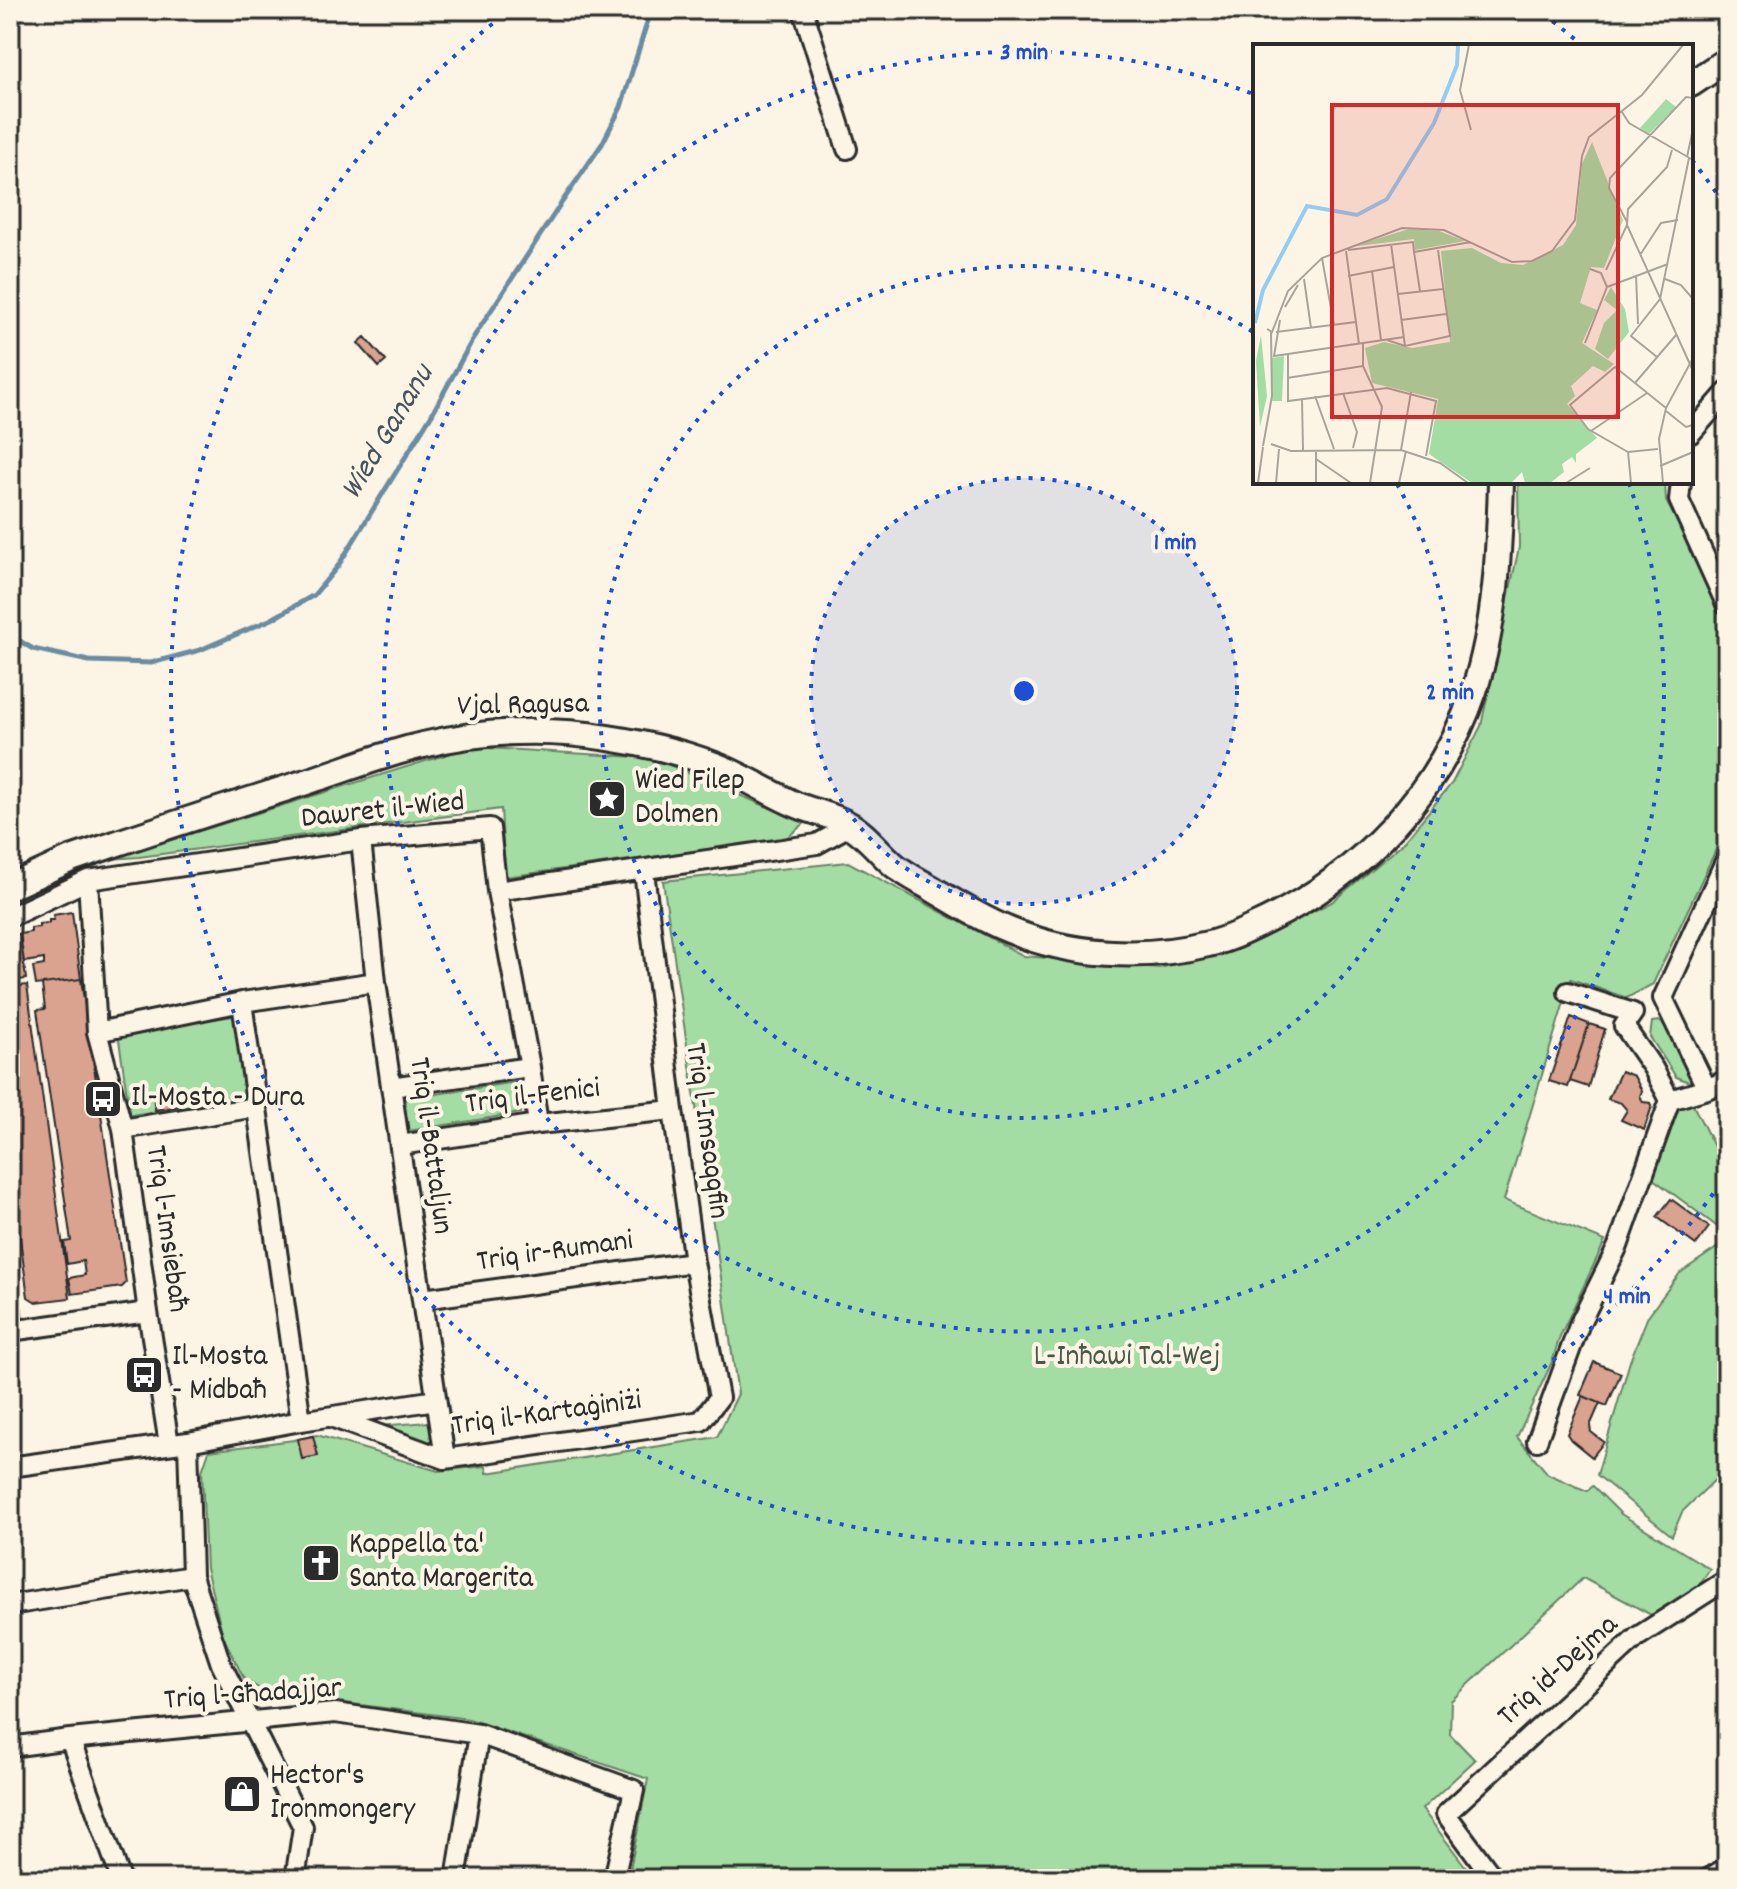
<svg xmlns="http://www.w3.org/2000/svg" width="1737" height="1889" font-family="Dekko,sans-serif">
<rect width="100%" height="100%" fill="#fcf5e5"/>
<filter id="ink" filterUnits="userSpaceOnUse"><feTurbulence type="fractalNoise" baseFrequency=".0125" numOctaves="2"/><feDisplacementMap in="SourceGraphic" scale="16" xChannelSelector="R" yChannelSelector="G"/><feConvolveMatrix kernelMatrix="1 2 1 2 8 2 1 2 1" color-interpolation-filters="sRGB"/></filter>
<g filter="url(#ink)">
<!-- green -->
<path fill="#a4dda3" stroke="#688467" stroke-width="2" d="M1518 482H1665L1666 501 1727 616V826L1653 984 1627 998 1571 979 1504 1200 1605 1241 1560 1336 1552 1362 1517 1437 1548 1474 1587 1491 1593 1486 1621 1514 1710 1569 1697 1588 1653 1616 1583 1578 1451 1701 1450 1734 1475 1760 1422 1809 1475 1879H628L648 1779 469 1719 322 1700 273 1697 244 1679 223 1636 206 1568 202 1471 209 1451 294 1440 317 1435 438 1471 486 1466 487 1473 717 1437 738 1394 663 881 848 862 1024 956 1159 968 1237 950 1332 902 1403 843 1452 783 1481 726 1484 712 1519 547Z
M471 747 653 758 805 823 785 839 505 877 501 809 139 857 109 859Z
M234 1016 245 1099 130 1115 118 1033Z
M1659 1021 1667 1027 1695 1081 1689 1082 1676 1077 1650 1037 1652 1022Z
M516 1082 521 1113 408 1131 403 1099Z
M1691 1101 1727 1172V1234L1652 1178 1664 1129 1675 1110Z
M1727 1241V1468L1682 1512 1672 1536 1597 1475 1630 1361 1648 1316 1680 1273Z
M429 1422 433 1447 378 1426Z"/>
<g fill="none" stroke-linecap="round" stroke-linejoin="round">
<!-- stream -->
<path stroke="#6a8ca3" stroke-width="5" d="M10 635 33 649 89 661 151 663 200 650 272 619 314 595 338 566 432 414 475 335 562 202 602 144 621 107 651 10"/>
</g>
<!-- building -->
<path fill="#d9a390" stroke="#2b2b2b" stroke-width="2" d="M365 337 386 361 379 367 358 343Z
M72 912 81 979 36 985 33 967 44 965V959L24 962 20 934 31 932V928L39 927V924L49 923V920H54L53 915Z
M20 934 26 979 12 981 10 935Z
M81 979 126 1283 122 1287 72 1294 69 1278 85 1275 83 1261 67 1264 64 1242 71 1241 37 1010 45 1009 42 984Z
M27 985 70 1298 36 1302 28 1297 10 1166V987Z
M1571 1017 1589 1024 1568 1087 1549 1081Z
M1589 1024 1605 1029 1588 1087 1570 1081Z
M1621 1071 1634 1076 1642 1091 1640 1096 1643 1102 1651 1103 1652 1106 1644 1130 1621 1120 1627 1110 1621 1103 1608 1099Z
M179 1092 181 1106 155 1110 153 1095Z
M1671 1199 1709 1227 1696 1245 1657 1217Z
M1594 1362 1621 1373 1607 1406 1580 1395Z
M1583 1396 1600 1403 1590 1426 1591 1432 1604 1442 1592 1457 1571 1440 1567 1434Z
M313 1436 318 1456 302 1459 298 1439Z"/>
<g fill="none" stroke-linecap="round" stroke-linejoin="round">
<!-- street casing -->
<g stroke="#2b2b2b" stroke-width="24">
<path id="street" d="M803 10 847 149
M1691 433 1727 392
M1681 482 1679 500 1727 606
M361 840 376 982 445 1459
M88 880 97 1032 123 1129 148 1312 169 1444
M497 891 530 1067 538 1124
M10 917 88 880 361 840 490 828 497 891 817 844 851 825
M1568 992 1633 1013 1624 1026 1653 1068 1670 1100
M1663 998 1727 857
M1663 998 1707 1089
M242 1002 301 1421
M97 1032 242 1002 376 982
M391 1087 530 1067
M1670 1100 1707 1089 1727 1080
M123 1129 256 1107
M400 1145 538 1124 673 1110
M423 1299 694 1262
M10 1306 13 1330
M10 1331 148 1312
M331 1417 445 1459 701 1421 719 1398 694 1262 673 1110 644 871
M1537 1441 1580 1323 1618 1246 1670 1100
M188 1442 192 1576 221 1664 303 1827 295 1879
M10 1467 188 1442 301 1421 436 1400
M10 1605 192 1576
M70 1739 121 1879
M10 1747 70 1739 335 1713 479 1734 634 1790 614 1879
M456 1879 479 1734
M1494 1879 1446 1814 1637 1637 1720 1584 1727 1590
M1708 1879 1727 1867"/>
</g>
<!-- secondary casing -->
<g stroke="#2b2b2b" stroke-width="30">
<path id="secondary" d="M1691 84 1727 60
M10 887 71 859 112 845C176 823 241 803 306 782 345 770 383 754 423 745 482 730 548 728 608 738 648 744 690 754 727 770 749 780 769 792 790 802 808 811 830 814 848 824 865 833 879 852 894 865 905 874 919 881 931 888 956 903 982 919 1009 930 1071 956 1143 960 1208 944 1228 940 1247 930 1266 921 1360 875 1440 793 1474 691 1496 624 1499 552 1501 482"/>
</g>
<!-- street -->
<use href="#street" stroke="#fcf5e5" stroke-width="18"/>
<!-- secondary -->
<use href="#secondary" stroke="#fcf5e5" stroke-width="24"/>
</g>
</g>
<!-- distance rings -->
<circle cx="1024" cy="691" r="213" fill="#1d4ed8" fill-opacity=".12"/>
<g fill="none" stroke="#1d4ed8" stroke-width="4" stroke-dasharray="4 8">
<circle cx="1024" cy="691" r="213"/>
<path d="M1397 484A426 426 0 1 1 1253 332"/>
<path d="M1629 483A640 640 0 1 1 1253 94"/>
<path d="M1727 1174A853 853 0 1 1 505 14M1543 14A853 853 0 0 1 1578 42M1692 160A853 853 0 0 1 1727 208"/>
</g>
<!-- icons -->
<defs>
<g id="sight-square" transform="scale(2)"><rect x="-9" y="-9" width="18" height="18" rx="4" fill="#2b2b2b" stroke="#fcf5e5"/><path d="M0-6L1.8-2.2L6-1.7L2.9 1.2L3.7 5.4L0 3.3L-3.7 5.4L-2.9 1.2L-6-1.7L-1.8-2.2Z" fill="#fff"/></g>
<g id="bus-square" transform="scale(2)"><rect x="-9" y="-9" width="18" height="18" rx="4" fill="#2b2b2b" stroke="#fcf5e5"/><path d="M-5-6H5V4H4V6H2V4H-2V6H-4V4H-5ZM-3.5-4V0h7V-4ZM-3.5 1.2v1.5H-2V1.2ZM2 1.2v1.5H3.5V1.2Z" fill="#fff"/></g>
<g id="church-square" transform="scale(2)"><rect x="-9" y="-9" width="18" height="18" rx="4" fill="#2b2b2b" stroke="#fcf5e5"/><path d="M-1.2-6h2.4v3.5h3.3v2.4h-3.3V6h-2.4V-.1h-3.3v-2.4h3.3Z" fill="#fff"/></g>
<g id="shop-square" transform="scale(2)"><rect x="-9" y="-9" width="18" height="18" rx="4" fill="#2b2b2b" stroke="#fcf5e5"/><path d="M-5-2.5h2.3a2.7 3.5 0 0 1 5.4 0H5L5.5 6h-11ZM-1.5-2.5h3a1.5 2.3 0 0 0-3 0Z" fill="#fff"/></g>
</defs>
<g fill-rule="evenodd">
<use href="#sight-square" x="607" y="799"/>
<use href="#bus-square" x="103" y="1099"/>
<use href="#bus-square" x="144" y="1375"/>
<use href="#church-square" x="321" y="1563"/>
<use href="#shop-square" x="242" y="1794"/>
</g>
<g text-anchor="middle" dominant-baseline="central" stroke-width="8" stroke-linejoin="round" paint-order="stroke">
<!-- street labels -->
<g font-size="30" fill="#2b2b2b" stroke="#fcf5e5">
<text transform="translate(523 707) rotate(-1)">Vjal Ragusa</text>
<text transform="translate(383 812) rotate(-6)">Dawret il-Wied</text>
<text transform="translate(533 1098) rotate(-7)">Triq il-Fenici</text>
<text transform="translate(705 1131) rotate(82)">Triq l-Imsaqqfin</text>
<text transform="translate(429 1146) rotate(82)">Triq il-Battaljun</text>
<text transform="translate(165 1229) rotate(82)">Triq l-Imsiebaħ</text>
<text transform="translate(555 1253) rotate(-8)">Triq ir-Rumani</text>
<text transform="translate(547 1415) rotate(-8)">Triq il-Kartaġiniżi</text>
<text transform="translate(1559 1672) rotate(-42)">Triq id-Dejma</text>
<text transform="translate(253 1696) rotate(-4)">Triq l-Għadajjar</text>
</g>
<!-- poi labels -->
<g font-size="30" fill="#2b2b2b" stroke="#fcf5e5" text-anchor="start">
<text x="635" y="782">Wied Filep<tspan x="635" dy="34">Dolmen</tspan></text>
<text x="131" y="1099">Il-Mosta - Dura</text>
<text x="172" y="1358">Il-Mosta<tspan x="172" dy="34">- Midbaħ</tspan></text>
<text x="349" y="1546">Kappella ta'<tspan x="349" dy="34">Santa Margerita</tspan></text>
<text x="270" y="1777">Hector's<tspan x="270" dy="34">Ironmongery</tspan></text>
</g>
<!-- park labels -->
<g font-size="30" fill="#495849" stroke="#fcf5e5">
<text x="1127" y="1358">L-Inħawi Tal-Wej</text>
</g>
<!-- water labels -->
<g font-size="32" font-style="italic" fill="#45545d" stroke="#fcf5e5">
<text transform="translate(389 433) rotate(-59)">Wied Gananu</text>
</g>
</g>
<!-- overview -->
<g transform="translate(1253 44)">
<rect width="440" height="440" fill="#fcf5e5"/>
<path d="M413 55 423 63 396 90 387 84ZM339 98 370 176 351 224 338 223 327 259 344 266 329 299 361 320 352 328 340 322 318 342 322 352 314 360 344 394 323 410V419L319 413 309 420 311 428 297 439H272L269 428 258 439H219L176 410 185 355 119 339 112 304 131 298 159 304 197 298 188 207 219 204 248 219 270 221 310 201 323 181 329 120ZM156 185 186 187 212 197 162 206 161 195 97 203ZM358 243 372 265 376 288 355 315 342 305 351 279 364 266 351 256ZM8 291 14 352 7 383 3 317ZM31 312 29 357H19V314Z" fill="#a4dda3"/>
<path fill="none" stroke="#94cdf3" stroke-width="4" d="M2 279 10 246 54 162 104 171 134 155 181 79 204 21 205 1"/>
<path fill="none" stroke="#a8a49b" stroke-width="2" d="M216 1 207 46 218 86M369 68 376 79 440 116M434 113 440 85M374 178 356 144 357 134 433 53 440 54M374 181 440 327M138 200 152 302M95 206 160 198 161 208 218 198M93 207 106 300M161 208 167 247M387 211 408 179 425 176M69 214 81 281M337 225 348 229 354 243M353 226 374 181 375 165 414 123 419 106M119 227 128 296M383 231 385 280M95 232 141 223M51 235 58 284M412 235 428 241 440 255M354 243 415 220M145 250 190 245M32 263 45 241M27 276 21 312 151 293M148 276 193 270M14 285 19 288 35 247 69 214 149 184 191 186 259 218 279 217 299 207 322 176 329 112 336 93 389 51 430 1M23 288 103 278M134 296 152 302 197 292 185 206M110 299V322L129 363 117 439M332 299 354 243M35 310V357L134 344 183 357 173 412M404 313 378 292 407 255 436 114M34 334 110 322M382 339 423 291M90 349 104 388 100 404M62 352 81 405M49 355 50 406M413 367 433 383 440 381M338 387 394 349M18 400 38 407 148 406 187 419 215 439M10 402 19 352 18 288M405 405 375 408 335 385 317 361 362 323 413 364M63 406V439M148 406 158 348M375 408 378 439M63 415 98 439M407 422 440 408M5 439 10 403M23 439 26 405M146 439 153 407M313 439 337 424M410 439 406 395 413 364 440 314"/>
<path fill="#d62828" fill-opacity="0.15" stroke="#d62828" stroke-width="4" d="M79 61H365V373H79Z"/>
<rect width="440" height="440" fill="none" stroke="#2b2b2b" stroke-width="4"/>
</g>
<circle cx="1024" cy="691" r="12" fill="#1d4ed8" stroke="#fcf5e5" stroke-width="4"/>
<g font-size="24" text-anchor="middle" font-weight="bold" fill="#1d4ed8" stroke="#fcf5e5" stroke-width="8" stroke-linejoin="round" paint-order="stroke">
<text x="1024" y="59">3 min</text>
<text x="1175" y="549">1 min</text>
<text x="1450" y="699">2 min</text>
<text x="1627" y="1303">4 min</text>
</g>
<!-- margin -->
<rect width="1737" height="1889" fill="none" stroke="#fcf5e5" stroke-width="40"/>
<rect x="20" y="20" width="1697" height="1849" fill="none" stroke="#2b2b2b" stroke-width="3" filter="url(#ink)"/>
</svg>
